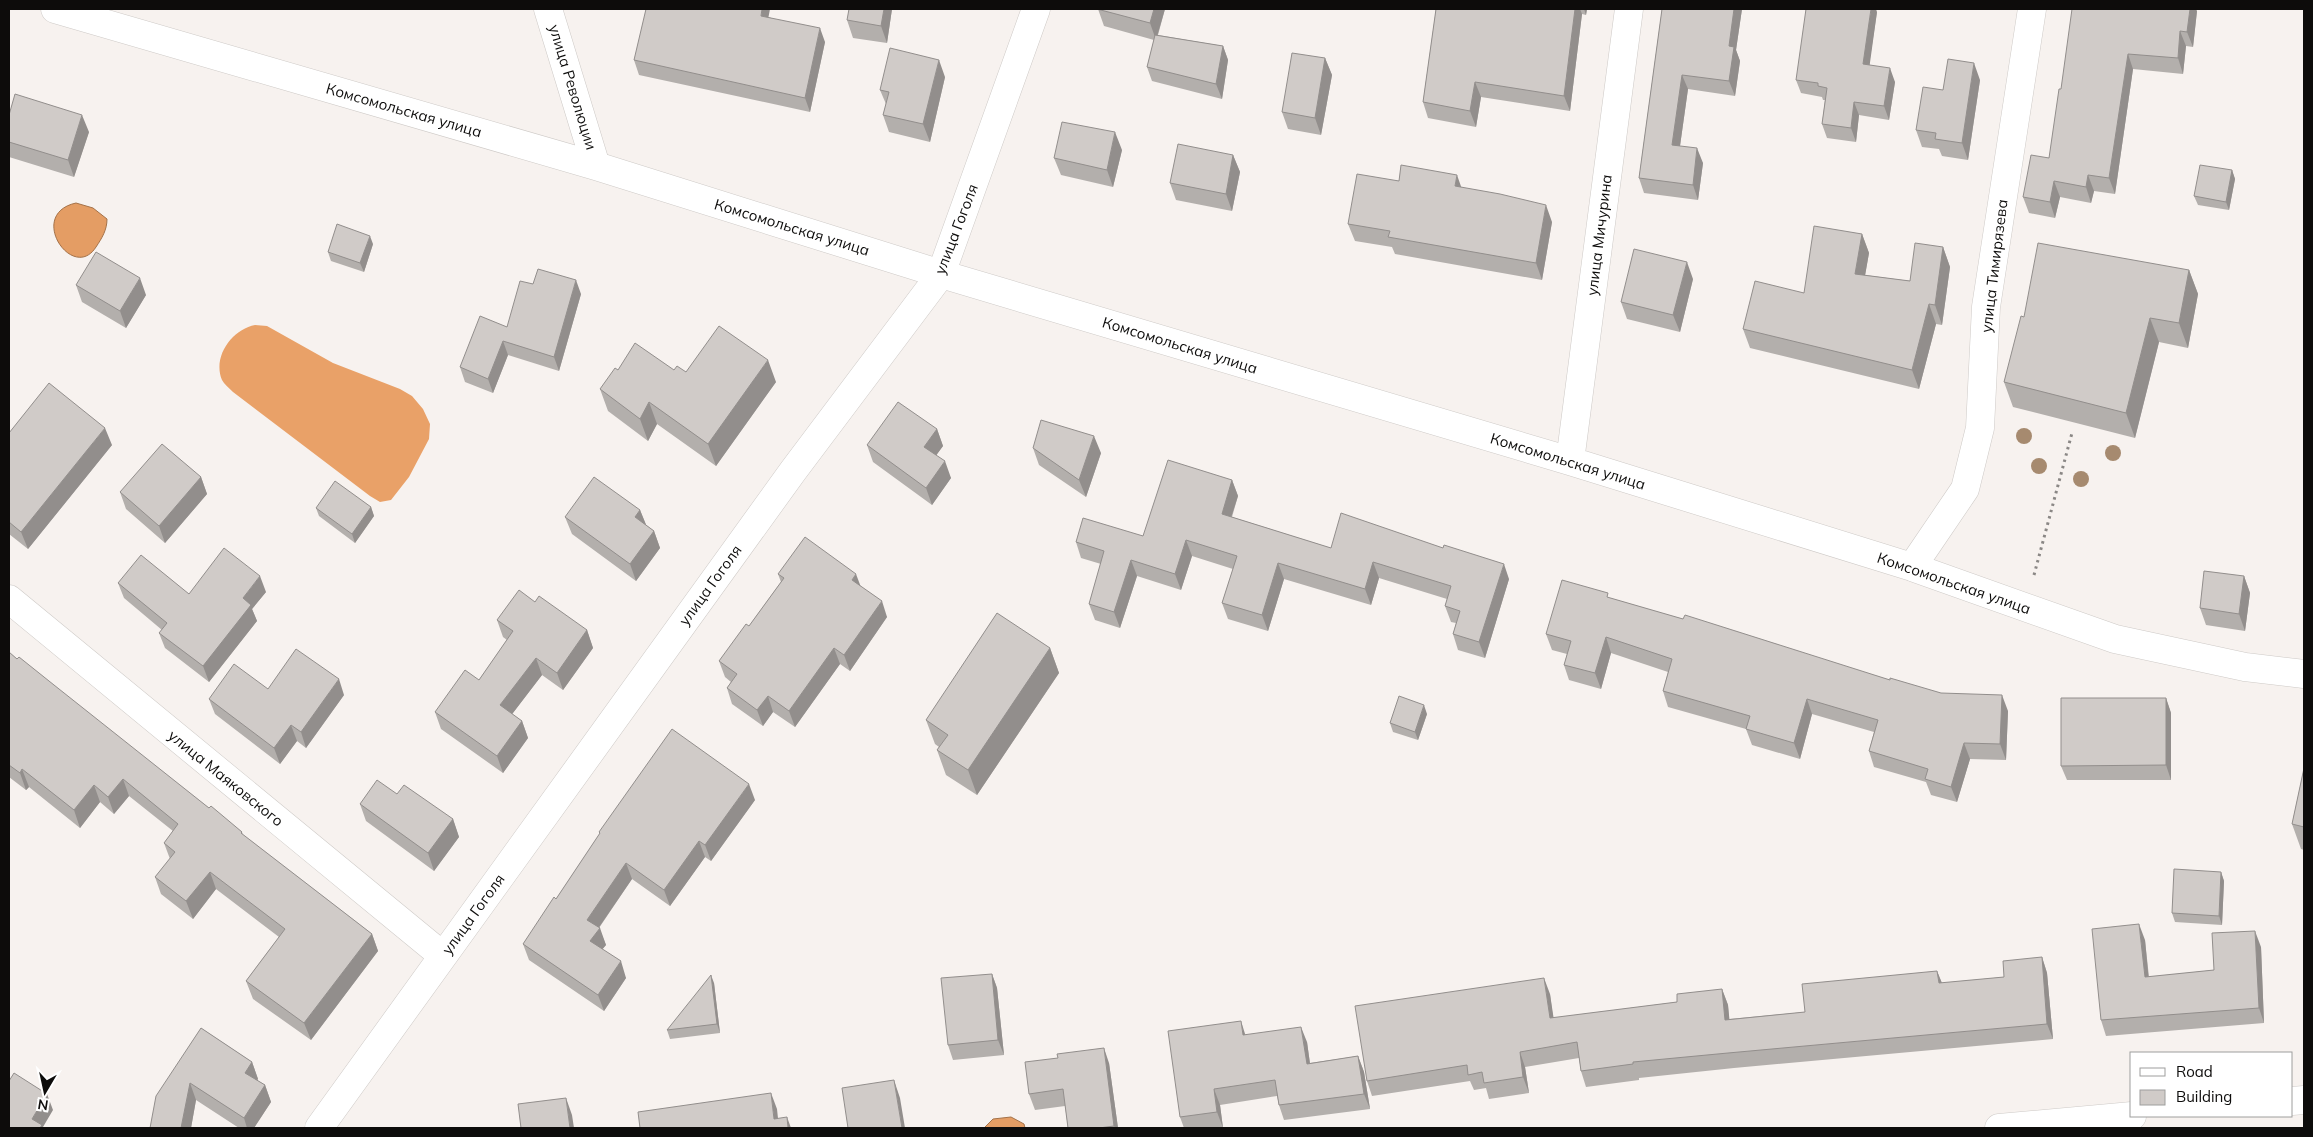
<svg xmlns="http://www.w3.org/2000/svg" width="2313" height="1137" font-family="Mulish,sans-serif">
<rect width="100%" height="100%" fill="#f7f2ef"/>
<!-- forest -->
<path fill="#e9a168" d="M255 325 267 326 333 363 400 389 412 396 423 409 430 424 429 439 409 477 391 500 380 502 370 496 233 392C229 388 224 384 222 380 212 356 233 329 255 325Z"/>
<!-- water -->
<path fill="#e49d64" stroke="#a47249" d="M76 203 93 208 107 219C107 230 102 238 96 247 73 283 26 214 76 203Z
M1011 1117 1024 1124 1025 1128H984L993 1119Z"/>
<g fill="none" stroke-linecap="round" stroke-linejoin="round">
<!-- minor casing -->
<g stroke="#cecac7" stroke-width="29">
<path id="minor" d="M55 9 596 166 941 274 1570 461 1912 567 2115 639 2245 667 2304 674
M548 9 596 166
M1570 461 1629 9
M1912 567 1965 489 1980 428 1986 307 2032 9
M9 599 443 956
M2292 1101 2304 1100
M319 1128 793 471 941 274 1036 9
M1999 1128 2132 1116"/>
</g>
<!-- path -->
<path stroke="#8a8785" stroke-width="3" stroke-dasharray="2.5 4" stroke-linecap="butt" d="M2034 575 2072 433"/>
<!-- minor -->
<use href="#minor" stroke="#fff" stroke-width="28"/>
</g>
<!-- trees -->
<g fill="#a68a6f">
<circle cx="2024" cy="436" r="8"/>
<circle cx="2113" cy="453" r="8"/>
<circle cx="2039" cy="466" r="8"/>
<circle cx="2081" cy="479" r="8"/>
</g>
<!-- wall -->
<path fill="#b3afac" d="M892 9 887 43 853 38 847 20Z
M1098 9H1165L1158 35 1223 46 1228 60 1222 99 1152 81 1147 67 1154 40 1104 26Z
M1436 9H1587L1586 15 1582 14 1570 111 1481 97 1476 127 1428 118 1423 102Z
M1662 9H1742L1736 50 1740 61 1735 96 1688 89 1680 146 1703 163 1698 200 1644 193 1639 178Z
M2197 11 2193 47 2186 46 2183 74 2133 69 2115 194 2094 191 2091 203 2060 197 2055 218 2029 213 2023 197 2049 158 2061 89Z
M1877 12 1869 65 1895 82 1889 120 1859 115 1856 142 1827 138 1822 124 1825 100H1823L1822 97 1801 93 1796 80Z
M769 17 825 42 810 112 639 75 634 60Z
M1325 58 1332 75 1321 135 1288 129 1282 112Z
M945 77 930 142 889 132 883 115 886 104 880 90Z
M1980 80 1968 160 1942 156 1939 149 1922 147 1916 130 1943 90Z
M9 115 89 132 74 177 9 157Z
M1122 150 1113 187 1061 175 1054 158Z
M1233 155 1240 172 1232 211 1176 200 1170 183Z
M2232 170 2235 179 2229 210 2198 205 2194 196Z
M1399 181 1461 187 1552 222 1542 280 1395 254 1392 247 1355 241 1348 224Z
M1862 234 1869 253 1865 275 1910 281 1943 247 1950 267 1942 325 1936 324 1919 389 1750 348 1743 329 1804 293Z
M373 244 364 272 331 261 328 252Z
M2189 270 2198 294 2188 348 2159 342 2135 438 2013 407 2004 382 2024 317Z
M1693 279 1680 332 1627 319 1621 302Z
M533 284 581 294 559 371 508 355 493 393 465 382 460 367 507 327Z
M76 285 146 295 126 328 82 302Z
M618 370H674L686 372 776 382 716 466 657 424 648 441 608 411 600 389Z
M937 429 943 446 936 455 951 478 932 505 873 462 867 445Z
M9 433 112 445 28 549 9 534Z
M1033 448 1101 453 1086 497 1039 465Z
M201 477 207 494 165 543 126 509 120 492Z
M1232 480 1238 496 1232 517 1331 548 1509 579 1485 658 1458 650 1453 634 1456 623 1451 622 1445 606 1447 599 1379 578 1371 605 1284 579 1268 631 1228 619 1222 603 1233 569 1192 556 1181 590 1137 576 1120 628 1095 620 1089 604 1101 564 1081 558 1076 542 1143 536Z
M371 507 374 516 355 543 319 516 316 508Z
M640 510 646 525 654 531 660 548 636 581 572 534 565 517Z
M778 574 860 586 887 617 850 671 840 664 795 727 773 712 763 726 732 704 727 688 731 682 725 677 719 661 749 626 781 582Z
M2244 576 2250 593 2245 631 2206 625 2200 608Z
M118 583 189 594 266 592 252 609 257 621 209 682 165 648 159 633 162 630 124 598Z
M1610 598 1890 680 2008 711 2006 760 1970 759 1957 802 1931 795 1926 782 1874 767 1869 751 1874 732 1812 714 1800 759 1752 745 1746 729 1668 707 1663 691 1668 672 1611 653 1601 689 1569 680 1564 665 1567 654 1552 650 1546 634Z
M535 602 587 630 593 648 563 690 542 675 512 714 522 721 528 738 503 773 441 729 435 712 479 680 507 640 503 637 497 620Z
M1050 648 1059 673 977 795 946 775 937 750 939 747 935 744 926 720Z
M9 652 17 659 209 808 242 832 243 835 372 934 378 951 311 1040 253 999 246 981 279 937 216 889 193 919 161 894 155 877 170 859 164 843 173 831 129 796 114 814 100 802 80 828 29 787 26 790 9 777Z
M268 689 344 695 306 748 297 741 280 764 215 714 209 699Z
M2166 698 2171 713V780H2067L2061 766Z
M1427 714 1418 740 1393 732 1390 723Z
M2304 768V850L2301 849 2292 824Z
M397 794 453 819 459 837 434 871 366 821 360 804Z
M755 800 711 861 705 857 670 906 632 879 599 928 606 945 602 949 626 978 604 1011 529 960 523 944 556 899 600 834 599 832Z
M2221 872 2224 881 2222 925 2175 922 2172 913Z
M2145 940 2149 977 2214 970 2261 947 2264 1023 2106 1036 2101 1020Z
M2042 957 2047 973 2053 1039 1734 1068 1639 1078V1080L1586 1087 1581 1071 1579 1058 1525 1067 1529 1093 1489 1099 1486 1088 1474 1090 1470 1081 1372 1096 1367 1081 1550 994 1553 1018 1677 1002 1722 989 1728 1005 1729 1019 1805 1012 1937 971 1942 983 2004 977Z
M992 974 997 988 1004 1055 953 1060 948 1045Z
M714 983 720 1033 670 1039 667 1030Z
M201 1028 252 1062 258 1079 257 1080 265 1085 271 1102 254 1128H239L196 1100 191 1128H150Z
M1246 1035 1307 1042 1310 1063 1358 1056 1364 1072 1370 1109 1284 1120 1279 1105 1277 1096 1220 1105 1223 1128H1184L1180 1117Z
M1109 1063 1118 1128H1068L1065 1106 1035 1110 1029 1094Z"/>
<!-- shaded-wall -->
<path fill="#928e8c" d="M762 9H770L766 30 761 16Z
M884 9H892L887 43 881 26Z
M1154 9H1165L1156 40 1150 23Z
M1575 9H1580L1582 14 1570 111 1564 96Z
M1584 9H1587L1586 15Z
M1734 9H1742L1736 50 1740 61 1735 96 1729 81V46Z
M1871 9H1876L1877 12 1868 77 1863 64Z
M2190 9H2196L2197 11 2193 47 2187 32Z
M820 28 825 42 810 112 805 98Z
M2180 31 2186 46 2183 74 2178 58Z
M1223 46 1228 60 1222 99 1216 84Z
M2128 54 2133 69 2115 194 2109 178Z
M1325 58 1332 75 1321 135 1315 118Z
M939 60 945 77 930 142 923 124Z
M1974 63 1980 80 1968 160 1962 143Z
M1890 68 1895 82 1889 120 1884 106Z
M1682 75 1688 89 1678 160 1672 145Z
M1475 82 1481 97 1476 127 1470 111Z
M1854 102 1859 115 1856 142 1851 128Z
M82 115 89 132 74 177 68 160Z
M1115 132 1122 150 1113 187 1107 170Z
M1697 148 1703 163 1698 200 1693 185Z
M1233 155 1240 172 1232 211 1226 194Z
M2232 170 2235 179 2229 210 2226 202Z
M1457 175 1463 192 1455 186Z
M2088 175 2094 191 2091 203 2086 187Z
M2054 181 2060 197 2055 218 2050 202Z
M1546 205 1552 222 1542 280 1536 263Z
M1862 234 1869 253 1862 293 1855 274Z
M370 236 373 244 364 272 360 263Z
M1943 247 1950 267 1942 325 1935 305Z
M1687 262 1693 279 1680 332 1673 315Z
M2189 270 2198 294 2188 348 2179 323Z
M140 278 146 295 126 328 120 311Z
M576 280 581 294 559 371 554 357Z
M1929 304 1936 324 1919 389 1912 370Z
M2150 318 2159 342 2135 438 2126 413Z
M503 341 508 355 493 393 488 379Z
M768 360 776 382 716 466 708 444Z
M649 402 657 424 648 441 640 419Z
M105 428 112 445 28 549 21 532Z
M937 429 943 446 930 464 924 447Z
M1094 436 1101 453 1086 497 1079 480Z
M945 461 951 478 932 505 926 488Z
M201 477 207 494 165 543 159 526Z
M1232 480 1238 496 1227 530 1222 514Z
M371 507 374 516 355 543 352 534Z
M640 510 647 527 635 517Z
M654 531 660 548 636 581 630 564Z
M1186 540 1192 556 1181 590 1175 574Z
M1131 560 1137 576 1120 628 1114 612Z
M1373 562 1379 578 1371 605 1365 589Z
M1278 563 1284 579 1268 631 1262 615Z
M1504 564 1509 579 1485 658 1479 642Z
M856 574 862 590 852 580Z
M260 576 266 592 252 609 257 621 209 682 203 666 243 598Z
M2244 576 2250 593 2245 631 2239 614Z
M882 601 887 617 850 671 844 655Z
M587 630 593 648 563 690 557 673Z
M1606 637 1611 653 1601 689 1595 673Z
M834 648 840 664 795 727 789 711Z
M1050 648 1059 673 977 795 968 770Z
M536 658 542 675 506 722 500 705Z
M339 679 344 695 306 748 301 732Z
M2002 695 2008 711 2006 760 2000 744Z
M768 696 773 712 763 726 757 710Z
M2166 698 2171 713V780L2166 765Z
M1807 699 1812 714 1800 759 1794 743Z
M1424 705 1427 714 1418 740 1415 732Z
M522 721 528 738 503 773 497 756Z
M291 725 297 741 280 764 274 748Z
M1964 743 1970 759 1957 802 1951 787Z
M22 769 29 787 26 790 20 773Z
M123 779 129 796 114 814 108 797Z
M749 784 755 800 711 861 705 845Z
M94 785 100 802 80 828 74 810Z
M453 819 459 837 434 871 428 853Z
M699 841 705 857 670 906 664 890Z
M626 863 632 879 593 936 587 920Z
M210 872 216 889 193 919 186 901Z
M2221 872 2224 881 2222 925 2219 916Z
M2139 924 2145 940 2150 993 2145 977Z
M600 928 606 945 596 957 590 941Z
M2255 931 2261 947 2264 1023 2259 1008Z
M372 934 378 951 311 1040 304 1023Z
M2042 957 2047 973 2053 1039 2047 1024Z
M621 961 626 978 604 1011 598 995Z
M1937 971 1943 986 1939 983Z
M992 974 997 988 1004 1055 998 1040Z
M711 975 714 983 720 1033 717 1024Z
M1544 978 1550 994 1556 1034 1550 1018Z
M1722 989 1728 1005 1731 1035 1725 1020Z
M1241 1021 1246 1037 1243 1035Z
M1301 1027 1307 1042 1312 1079 1307 1064Z
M1104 1048 1109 1063 1118 1128H1115L1114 1126Z
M1520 1052 1525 1067 1529 1093 1523 1077Z
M1358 1056 1364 1072 1370 1109 1364 1094Z
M252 1062 258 1079 251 1090 245 1073Z
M894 1080 900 1098 905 1128H902Z
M190 1083 196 1100 191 1128H181Z
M265 1085 271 1102 254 1128H247L244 1118Z
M1214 1089 1220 1105 1223 1128 1217 1112Z
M771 1093 777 1109 779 1128 774 1119Z
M47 1094 53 1110 43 1127V1128H35L32 1119Z
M566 1098 572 1115 574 1128H570Z
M787 1117 791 1128H788Z"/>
<!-- building -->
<path fill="#d0cbc8" stroke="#928e8c" d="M646 9H762L761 16 820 28 805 98 634 60Z
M849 9H884L881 26 847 20Z
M1097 9H1154L1150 23Z
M1436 9H1575L1564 96 1475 82 1470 111 1423 102Z
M1662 9H1734L1729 46 1734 47 1729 81 1682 75 1672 145 1697 148 1693 185 1639 178Z
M1806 9H1871L1863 64 1890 68 1884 106 1854 102 1851 128 1822 124 1827 88 1818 86V83L1796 80Z
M2072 9H2190L2187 32 2180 31 2178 58 2128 54 2109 178 2088 175 2086 187 2054 181 2050 202 2023 197 2031 155 2049 158 2059 89H2061Z
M1155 35 1223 46 1216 84 1147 67Z
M890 48 939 60 923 124 883 115 889 92 880 90Z
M1292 53 1325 58 1315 118 1282 112Z
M1948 59 1974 63 1962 143 1935 139 1936 133 1916 130 1923 87 1943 90Z
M15 94 82 115 68 160 9 142V115Z
M1062 122 1115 132 1107 170 1054 158Z
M1178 144 1233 155 1226 194 1170 183Z
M1401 165 1457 175 1455 186 1500 194 1546 205 1536 263 1388 237 1390 231 1348 224 1357 174 1399 181Z
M2200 165 2232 170 2226 202 2194 196Z
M337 224 370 236 360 263 328 252Z
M1814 226 1862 234 1855 274 1910 281 1915 243 1943 247 1935 305 1929 304 1912 370 1743 329 1755 281 1804 293Z
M2038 243 2189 270 2179 323 2150 318 2126 413 2004 382 2021 316 2024 317Z
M1634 249 1687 262 1673 315 1621 302Z
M96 252 140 278 120 311 76 285Z
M538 269 576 280 554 357 503 341 488 379 460 367 480 316 507 327 520 281 533 284Z
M719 326 768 360 708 444 649 402 640 419 600 389 615 368 618 370 635 343 674 370 677 366 686 372Z
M49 383 105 428 21 532 9 522V433Z
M898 402 937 429 924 447 945 461 926 488 867 445Z
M1041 420 1094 436 1079 480 1033 448Z
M162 444 201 477 159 526 120 492Z
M1168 460 1232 480 1222 514 1331 548 1341 513 1443 548 1444 545 1504 564 1479 642 1453 634 1460 611 1445 606 1451 586 1373 562 1365 589 1278 563 1262 615 1222 603 1237 556 1186 540 1175 574 1131 560 1114 612 1089 604 1104 551 1076 542 1083 518 1143 536Z
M594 477 640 510 635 517 654 531 630 564 565 517Z
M335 481 371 507 352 534 316 508Z
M805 537 856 574 852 580 882 601 844 655 834 648 789 711 768 696 757 710 727 688 737 674 719 661 746 624 749 626 784 578 778 574Z
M224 548 260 576 243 598 251 605 203 666 159 633 167 623 118 583 141 555 189 594Z
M2204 571 2244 576 2239 614 2200 608Z
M1562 580 1608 593 1607 597 1683 619 1685 615 1890 680V678L1941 693 2002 695 2000 744 1964 743 1951 787 1925 779 1928 769 1869 751 1878 720 1807 699 1794 743 1746 729 1750 716 1663 691 1672 659 1606 637 1595 673 1564 665 1571 641 1546 634Z
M519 590 535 602 539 596 587 630 557 673 536 658 500 705 522 721 497 756 435 712 465 670 479 680 513 631 497 620Z
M997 613 1050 648 968 770 937 750 948 735 926 720Z
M296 649 339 679 301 732 291 725 274 748 209 699 234 664 268 689Z
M9 652 17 659 19 657 54 685 209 808 211 806 242 832 241 833 372 934 304 1023 246 981 285 929 210 872 186 901 155 877 175 852 164 843 178 824 123 779 108 797 94 785 74 810 22 769 20 773 9 765Z
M1399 696 1424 705 1415 732 1390 723Z
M2061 698H2166V765L2061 766Z
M672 729 749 784 705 845 699 841 664 890 626 863 587 920 600 928 590 941 621 961 598 995 523 944 554 897 556 899 600 833 599 832Z
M2304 768V827L2292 824Z
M377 780 397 794 404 785 453 819 428 853 360 804Z
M2174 869 2221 872 2219 916 2172 913Z
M2139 924 2145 977 2214 970 2212 933 2255 931 2259 1008 2101 1020 2092 929Z
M2042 957 2047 1024 1728 1053 1633 1062V1064L1581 1071 1577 1042 1520 1052 1523 1077 1484 1083 1482 1072 1468 1075 1467 1065 1367 1081 1355 1006 1544 978 1550 1018 1677 1002V994L1722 989 1725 1020 1805 1012 1802 984 1937 971 1939 983 2004 977 2003 961Z
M992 974 998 1040 948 1045 941 978Z
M711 975 717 1024 667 1030Z
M1241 1021 1243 1035 1301 1027 1307 1064 1358 1056 1364 1094 1279 1105 1275 1080 1214 1089 1217 1112 1180 1117 1168 1031Z
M201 1028 252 1062 245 1073 265 1085 244 1118 190 1083 181 1128H150L156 1096Z
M1104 1048 1114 1126 1099 1128H1068L1063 1089 1029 1094 1025 1062 1058 1058 1057 1054Z
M14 1073 47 1094 32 1119 42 1125 40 1128H9V1081Z
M894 1080 902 1128H848L842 1088Z
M771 1093 774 1119 787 1117 788 1128H640L638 1112Z
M566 1098 570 1128H521L518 1104Z"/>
<g text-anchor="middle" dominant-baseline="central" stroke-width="5" stroke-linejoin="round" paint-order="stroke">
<!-- street labels -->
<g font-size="15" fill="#0d0c0b" stroke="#fff">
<text transform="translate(573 87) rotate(73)">улица Революции</text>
<text transform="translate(404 110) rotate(16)">Комсомольская улица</text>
<text transform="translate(792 227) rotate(17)">Комсомольская улица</text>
<text transform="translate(956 229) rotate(-69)">улица Гоголя</text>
<text transform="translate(1599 235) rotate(-83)">улица Мичурина</text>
<text transform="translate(1994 266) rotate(-83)">улица Тимирязева</text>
<text transform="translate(1180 345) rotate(17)">Комсомольская улица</text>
<text transform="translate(1568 461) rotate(17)">Комсомольская улица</text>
<text transform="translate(1954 583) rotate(19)">Комсомольская улица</text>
<text transform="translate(710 585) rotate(-54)">улица Гоголя</text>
<text transform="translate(226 778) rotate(39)">улица Маяковского</text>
<text transform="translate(473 914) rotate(-54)">улица Гоголя</text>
</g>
</g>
<!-- border -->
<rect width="2313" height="1137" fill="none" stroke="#0d0c0b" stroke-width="20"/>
<!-- legend -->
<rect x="2130" y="1052" width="162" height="65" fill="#ffffff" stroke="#9e9e9d"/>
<rect x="2140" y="1068" width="25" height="8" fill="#ffffff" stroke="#9e9e9d"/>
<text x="2176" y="1077" font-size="15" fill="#0d0c0b">Road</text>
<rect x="2140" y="1090" width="25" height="15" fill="#d0cbc8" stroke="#9e9e9d"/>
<text x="2176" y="1102" font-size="15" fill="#0d0c0b">Building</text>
<!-- north arrow -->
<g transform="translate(45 1092) rotate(189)" stroke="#ffffff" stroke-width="4" paint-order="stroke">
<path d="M0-4L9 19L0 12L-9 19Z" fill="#0d0c0b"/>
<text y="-8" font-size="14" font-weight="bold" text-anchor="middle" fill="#0d0c0b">N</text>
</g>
</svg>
